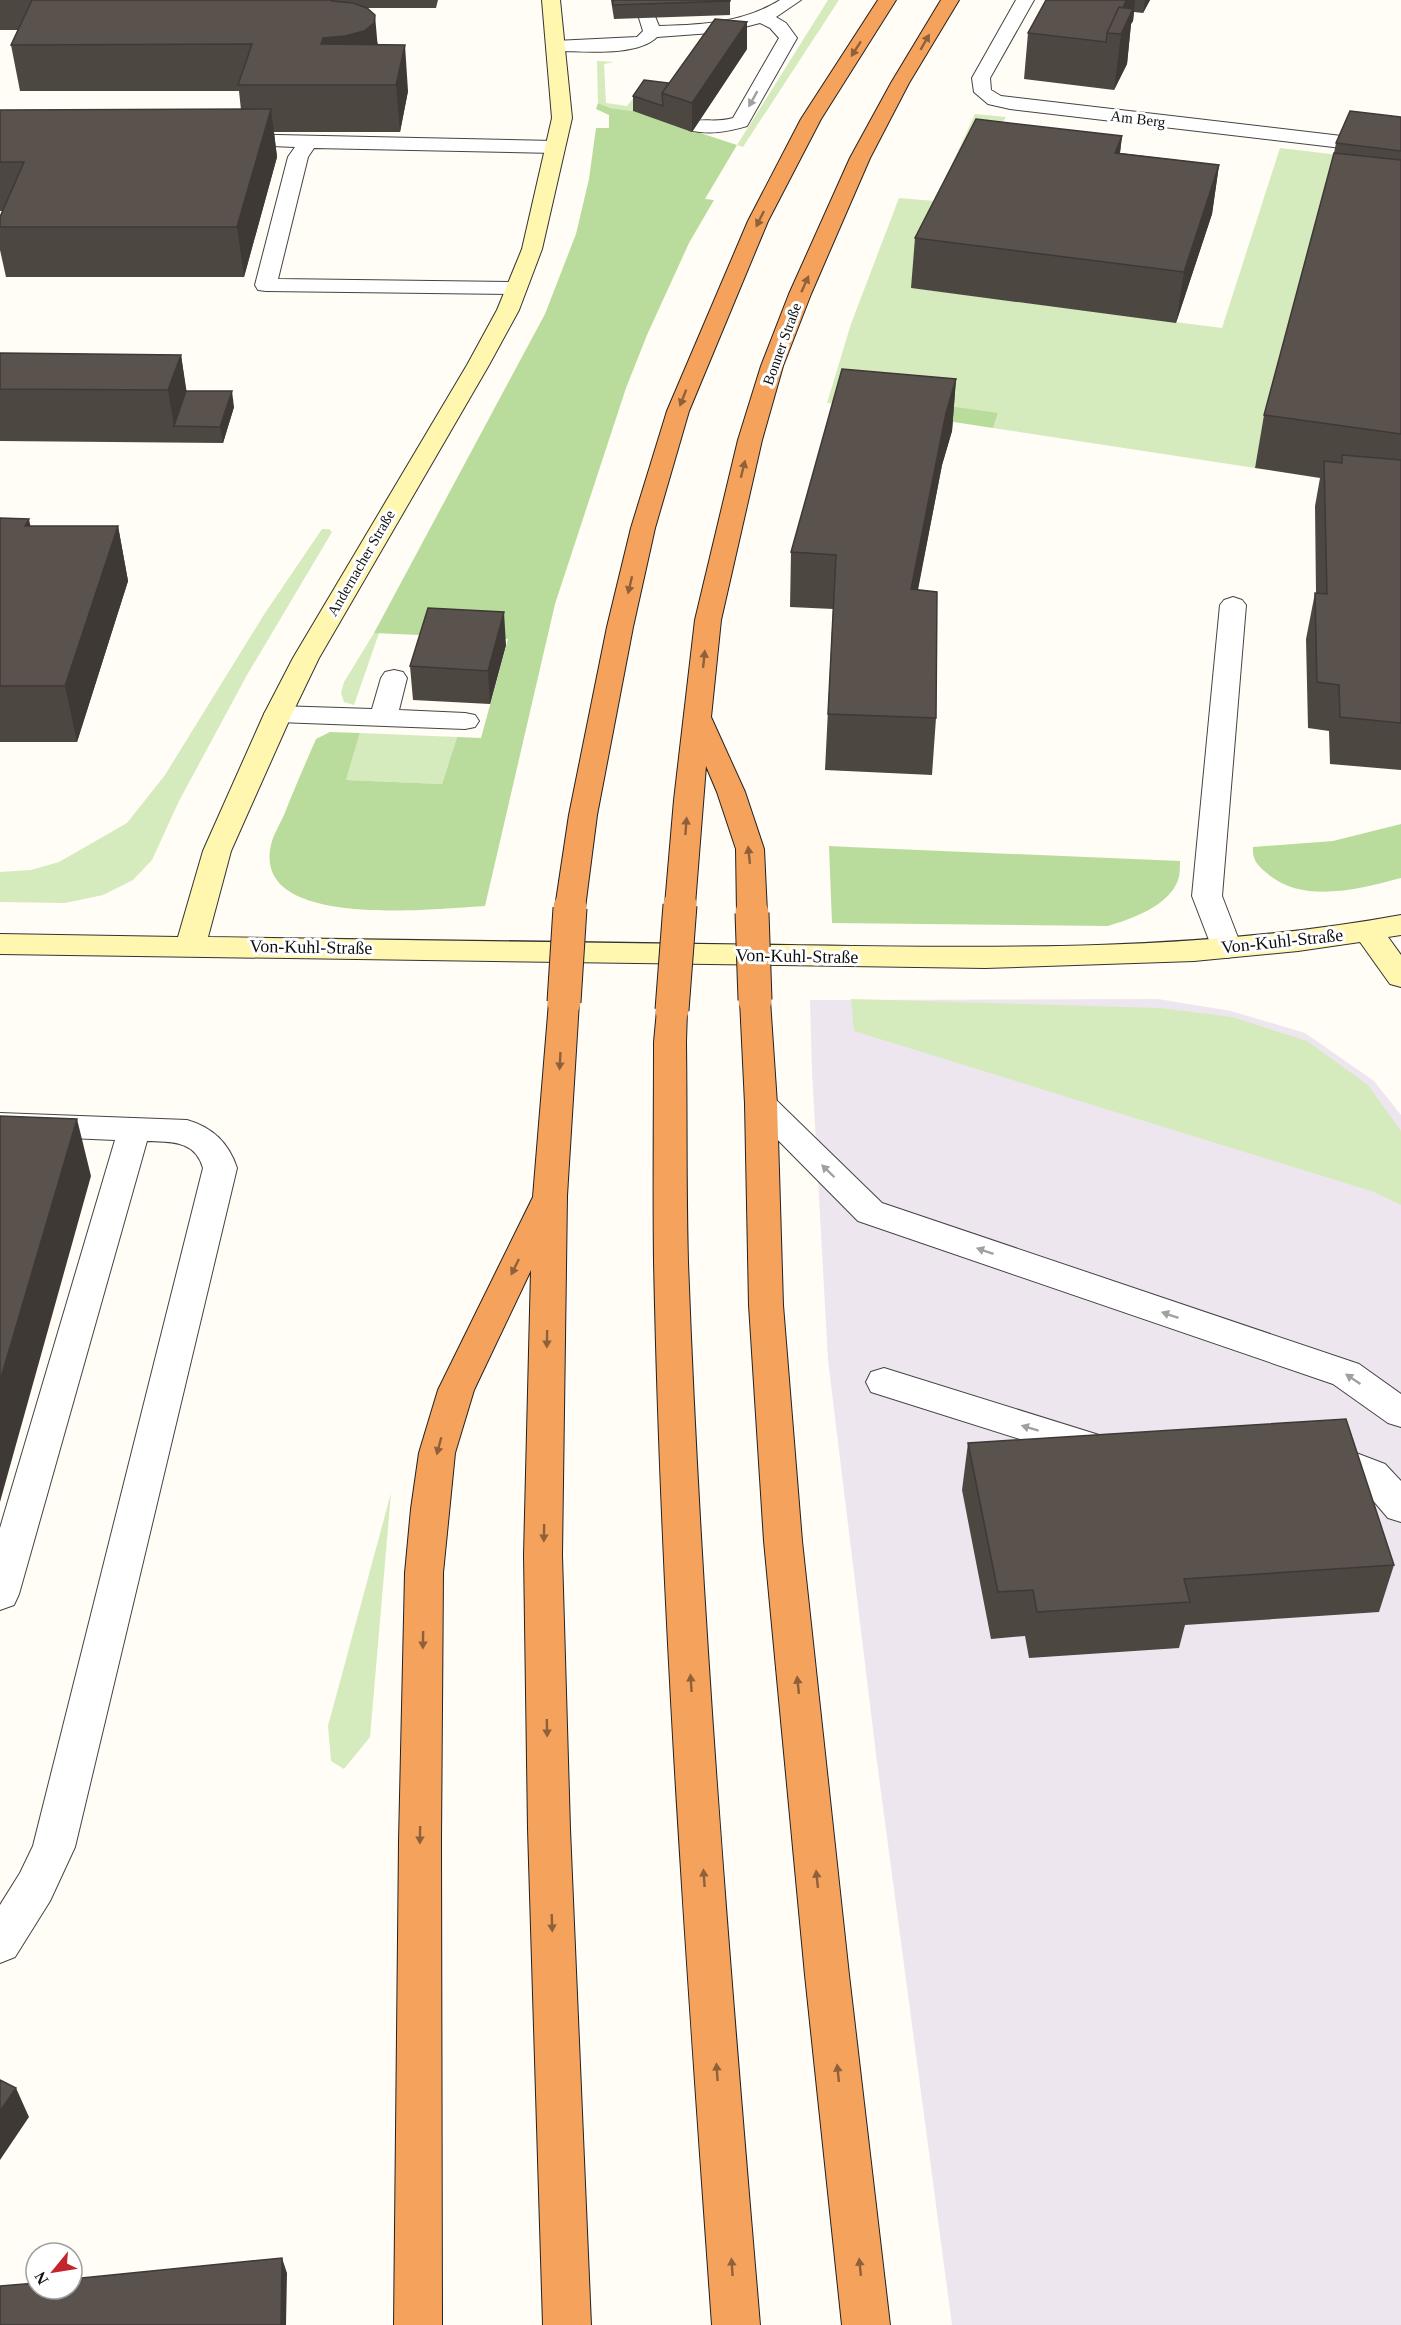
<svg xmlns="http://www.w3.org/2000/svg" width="1401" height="2325" font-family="Georgia,serif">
<rect width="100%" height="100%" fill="#fffdf5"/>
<!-- industrial -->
<path fill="#eee6ef" d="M1158 999 1231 1011 1305 1033 1374 1081 1401 1115V2325H952L877 1762 828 1360 812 1071 810 1000Z"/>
<!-- green -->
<path fill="#d5ebbd" d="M828 0H839L743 147 737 145Z
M597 61 614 62 604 64 606 103 627 106 636 95 644 96 633 111 610 108 598 103Z
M975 114 1006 117 972 167 912 288 1222 328 1280 148 1339 155 1255 468 993 428 998 413 827 403 851 324 899 198 935 201Z
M322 529H329L332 532 247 675 179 801 152 860 133 880 103 895 65 903 0 902V872L31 870 59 862 127 823 165 775 265 613Z
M374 633H379L354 705 344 702 341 693 344 682Z
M360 733 457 737 442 784 346 780Z
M851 999 1160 1008 1232 1017 1307 1041 1368 1085 1401 1131V1205L1374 1192 854 1031Z
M391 1493 370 1737 344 1769 331 1761 328 1726Z"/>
<!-- forest -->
<path fill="#b9dc9c" d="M598 103 610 108 633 111 737 145 705 199 714 200 689 243 647 335 626 388 555 604 485 906C439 908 251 932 271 845 273 835 280 824 284 815 294 790 305 764 316 739L330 732 360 733 346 780 442 784 457 737 481 738 508 639 374 633 545 314 576 234 589 179 596 128H609V115L596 109Z
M877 396 998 413 993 428 849 406Z
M1401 824V878C1360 889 1303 904 1268 874 1258 866 1252 860 1253 847L1333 841Z
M829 846 849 847 1180 861C1180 866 1180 875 1178 880 1169 906 1131 919 1108 926L832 923Z"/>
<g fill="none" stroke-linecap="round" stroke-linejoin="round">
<!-- lane casing -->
<g stroke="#444" stroke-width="2">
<path id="lane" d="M780 0H801L776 17 786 23 797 38 747 126C726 132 710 135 689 130L686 126 689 122C704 118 716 123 733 118L779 38 770 28 760 23 725 32 657 37C637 57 583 51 555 51L549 50 546 46 549 42 555 41 637 37 643 31 639 18 642 14H654L659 26C702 25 743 23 780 0Z
M1016 0H1034L990 78 991 90 1001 96 1401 143V155L1010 109 988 104 974 92 972 78Z
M230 134 555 141 562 143 565 147 562 151 555 153 314 148 308 157 278 279 516 282 524 283 527 288 524 293 516 294 266 291 258 290 255 285 288 157 295 147 223 144 220 140 223 136Z
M1233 597 1242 600 1246 605 1222 896 1242 948 1238 955 1227 958 1216 955 1212 948 1192 896 1220 605 1224 600Z
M394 670 403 672 407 678 399 710 465 713 475 715 479 721 475 727 465 729 278 722 268 720 264 714 268 708 278 706 372 709 381 678 385 672Z
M761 1093 772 1096 882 1203 1359 1364 1401 1394V1427L1388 1423 1333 1384 858 1221 750 1112 745 1104 750 1096Z
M0 1113 187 1120C212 1127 229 1143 237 1168L75 1847 50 1901 15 1957 0 1963V1905L20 1873 33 1846 203 1168C195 1140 171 1142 147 1141L19 1594 14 1605 0 1610V1528L115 1140 0 1135Z
M884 1368 1115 1440 1120 1450 1115 1460 1102 1465 871 1392 866 1382 871 1372Z
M1322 1440 1385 1464 1401 1481V1522L1388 1518 1359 1484 1309 1465 1304 1455 1309 1445Z"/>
</g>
<!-- secondary casing -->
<g stroke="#333" stroke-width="2">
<path id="secondary" d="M542 0H560L572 118 542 249 519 310 489 365 319 658 292 714 231 851 208 937C402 940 596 943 790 945 995 948 1199 952 1401 915V935L1388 937 1401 955V987L1390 984 1360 942 1298 951 1194 961 985 968 0 954V934L178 937 203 851 264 714 293 658 467 365 497 310 522 249 552 118Z"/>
</g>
<!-- highway casing -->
<g stroke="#222" stroke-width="2">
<path id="highway" d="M878 0H896L821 119 768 221 689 411 655 528 633 627 597 815 585 908 580 915 570 917 560 915 555 908 569 815 607 627 631 528 667 411 748 221 801 119Z
M941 0H959L909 83 870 158 811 294 783 366 762 440 721 620 711 717 745 792 764 849 767 913 762 920 752 922 742 920 737 913 736 849 717 792 706 766 695 905 690 912 680 914 670 912 665 905 674 800 695 620 738 440 761 366 789 294 850 158 891 83Z
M755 990 766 993 770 1000 777 1104 783 1305 802 1541 849 1975 890 2325H842L805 1975 764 1541 749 1305 745 1104 740 1000 744 993Z
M564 992 575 995 579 1002 567 1196 562 1555 570 1829 591 2325H543L528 1829 524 1555 531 1270 474 1390 455 1453 443 1573 441 1841 442 2325H394L399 1841 405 1573 411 1509 419 1453 438 1390 533 1197 549 1002 553 995Z
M672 1000 683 1003 687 1010 686 1042C687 1115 686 1188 688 1262 701 1617 730 1971 760 2325H712C687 1971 661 1616 654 1261 653 1188 654 1115 654 1042L657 1010 661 1003Z"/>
</g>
<!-- lane -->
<use href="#lane" fill="#fff" fill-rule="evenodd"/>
<!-- secondary -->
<use href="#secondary" fill="#fff6b0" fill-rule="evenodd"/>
<!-- highway -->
<use href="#highway" fill="#f5a25d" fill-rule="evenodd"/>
<!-- highway-bridge casing -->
<g stroke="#222" stroke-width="35" stroke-linecap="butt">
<path id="highway-bridge" d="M752 913 755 1000
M564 1002 570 908
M672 1010 680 905"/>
</g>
<!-- highway-bridge -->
<use href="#highway-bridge" stroke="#f5a25d" stroke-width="33"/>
</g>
<!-- wall -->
<path fill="#4d4742" d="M0 0H438L436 8H368L378 45 408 91 400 132H274L277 157 244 277H6L0 250V217L2 211H0V110H241L239 91H20L11 45 18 30H0Z
M611 0H730V15L614 19Z
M1046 0H1150L1143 13 1134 12 1133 21 1131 24 1127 64 1114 90 1024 79 1028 33Z
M747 49 692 132 633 111V96L669 83Z
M1401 117V770L1330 764 1329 731 1308 728 1306 639 1315 593H1316L1315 506 1320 478 1255 468 1264 415 1334 153 1336 143Z
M1122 136 1120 153 1219 165 1212 214 1176 323 911 288 915 238Z
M0 353 181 355 186 391 234 407 223 443 0 441Z
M956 379 952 431 942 465 918 590 936 718 932 775 825 770 833 609 790 607 791 552Z
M0 518 30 526H118L128 581 77 742H0Z
M506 645 490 704 413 700 410 666Z
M968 1443 1394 1565 1379 1612 1185 1625 1179 1648 1029 1658 1025 1636 991 1639 962 1490Z"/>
<!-- shaded-wall -->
<path fill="#3f3936" d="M332 0H334L337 37 375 15 379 61 321 44Z
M1126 0H1135L1133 21 1131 24 1127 64 1114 90 1121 34 1110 33Z
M1145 0H1150L1143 13Z
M747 22V49L692 132V103Z
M405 45 408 91 400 132 396 85Z
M271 109 277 157 244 277 237 227Z
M1122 136 1116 184 1115 153Z
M1219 165 1212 214 1176 323 1184 272Z
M181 355 189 407 174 426 168 390Z
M956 379 952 431 942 465 907 644 911 589 946 413Z
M232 391 234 407 223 443 220 427Z
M29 519 40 573 25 526Z
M118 526 128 581 77 742 65 686Z
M504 612 506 645 490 704 488 671Z
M77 1119 91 1176 0 1502V1381Z
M16 2088 29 2117 0 2160V2111Z
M282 2258 287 2273 286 2325H281Z"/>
<!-- building -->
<path fill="#5a524d" stroke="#3f3936" stroke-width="1.5" d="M32 0H332V1L353 3 367 8 375 15 374 23 364 31 345 36 323 38 321 44 405 45 396 85H238L252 44 11 45Z
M613 0H730V1L613 5Z
M1046 0H1126L1123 8 1119 7 1107 33 1106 42 1028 33Z
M1119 7 1133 9 1121 34 1107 33Z
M715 19 747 22 692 103 662 93Z
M644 80 669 83 662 93 663 106 633 96Z
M271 109 237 227H0V217L24 162H0V110Z
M1350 111 1401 117V151L1336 143Z
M976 119 1122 136 1115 153 1219 165 1184 272 915 238Z
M1334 153 1401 160V434L1264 415Z
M0 353 181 355 168 390 0 389Z
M842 369 956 379 946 413 911 589 937 592 936 718 828 714 836 555 791 552Z
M186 391H232L220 427 174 426Z
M1342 455 1401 460V723L1340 717 1339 685 1317 682 1315 593 1327 594 1324 461 1342 463Z
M0 518 29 519 25 526H118L65 686H0Z
M428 608 504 612 488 671 410 666Z
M0 1116 77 1119 0 1381Z
M1346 1419 1394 1565 1184 1579 1190 1602 1037 1612 1033 1590 998 1592 968 1443Z
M0 2080 16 2088 0 2111Z
M282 2258 281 2325H0V2286L36 2283V2289H72V2279Z"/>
<!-- one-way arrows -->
<defs><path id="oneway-solid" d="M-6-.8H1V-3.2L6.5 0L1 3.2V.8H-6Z" transform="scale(1.5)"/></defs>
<g fill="#8e613b">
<use href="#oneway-solid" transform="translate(925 42) rotate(-60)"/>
<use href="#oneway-solid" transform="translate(856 49) rotate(123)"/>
<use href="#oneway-solid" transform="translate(760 219) rotate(116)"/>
<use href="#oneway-solid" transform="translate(805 284) rotate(-66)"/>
<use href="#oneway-solid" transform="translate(683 398) rotate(111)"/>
<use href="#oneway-solid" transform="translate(743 469) rotate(-76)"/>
<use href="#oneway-solid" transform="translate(630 585) rotate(103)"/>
<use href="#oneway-solid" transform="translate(704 659) rotate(-84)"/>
<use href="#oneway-solid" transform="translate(686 826) rotate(-86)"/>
<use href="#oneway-solid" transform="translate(749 855) rotate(-96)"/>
<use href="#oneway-solid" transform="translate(560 1061) rotate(93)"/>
<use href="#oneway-solid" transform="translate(515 1267) rotate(116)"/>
<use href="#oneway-solid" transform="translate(547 1339) rotate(91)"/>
<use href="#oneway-solid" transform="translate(439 1446) rotate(105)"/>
<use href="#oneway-solid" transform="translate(544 1533) rotate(91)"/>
<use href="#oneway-solid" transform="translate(423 1640) rotate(91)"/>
<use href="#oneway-solid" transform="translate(691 1683) rotate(-94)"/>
<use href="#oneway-solid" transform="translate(798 1685) rotate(-96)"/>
<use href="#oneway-solid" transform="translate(547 1728) rotate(89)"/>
<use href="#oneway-solid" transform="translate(420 1835) rotate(91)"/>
<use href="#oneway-solid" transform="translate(704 1878) rotate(-94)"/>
<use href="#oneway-solid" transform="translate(817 1879) rotate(-96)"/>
<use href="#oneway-solid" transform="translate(552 1923) rotate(88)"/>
<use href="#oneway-solid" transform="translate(717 2072) rotate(-94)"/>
<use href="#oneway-solid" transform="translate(838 2073) rotate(-96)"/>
<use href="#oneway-solid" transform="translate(732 2267) rotate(-94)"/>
<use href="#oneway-solid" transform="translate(860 2267) rotate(-96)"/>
</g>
<g fill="#a0a0a0">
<use href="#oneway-solid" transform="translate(753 99) rotate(119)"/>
<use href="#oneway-solid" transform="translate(828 1171) rotate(-136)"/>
<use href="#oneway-solid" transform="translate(985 1251) rotate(-161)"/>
<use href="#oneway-solid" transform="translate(1170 1315) rotate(-161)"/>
<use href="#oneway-solid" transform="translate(1353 1379) rotate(-146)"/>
<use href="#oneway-solid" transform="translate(1030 1428) rotate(-163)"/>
</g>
<g text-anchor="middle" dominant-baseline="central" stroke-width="6" stroke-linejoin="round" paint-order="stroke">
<!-- far-street labels -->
<g font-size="15" fill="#111" stroke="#fff">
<text transform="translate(1138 119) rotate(7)">Am Berg</text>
<text transform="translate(782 344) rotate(-70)">Bonner Straße</text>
<text transform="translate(361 563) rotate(-60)">Andernacher Straße</text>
</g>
<!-- street labels -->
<g font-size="18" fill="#111" stroke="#fff">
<text transform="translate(1282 941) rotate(-6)">Von-Kuhl-Straße</text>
<text transform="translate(311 947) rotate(1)">Von-Kuhl-Straße</text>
<text transform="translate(797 956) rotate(1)">Von-Kuhl-Straße</text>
</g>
</g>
<!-- north arrow -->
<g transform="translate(54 2271) rotate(240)"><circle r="28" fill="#ffffff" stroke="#a0a0a0" stroke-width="1.5"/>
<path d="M0-4.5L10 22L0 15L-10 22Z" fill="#c4262e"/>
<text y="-9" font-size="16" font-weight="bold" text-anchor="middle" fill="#111111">N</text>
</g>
</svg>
